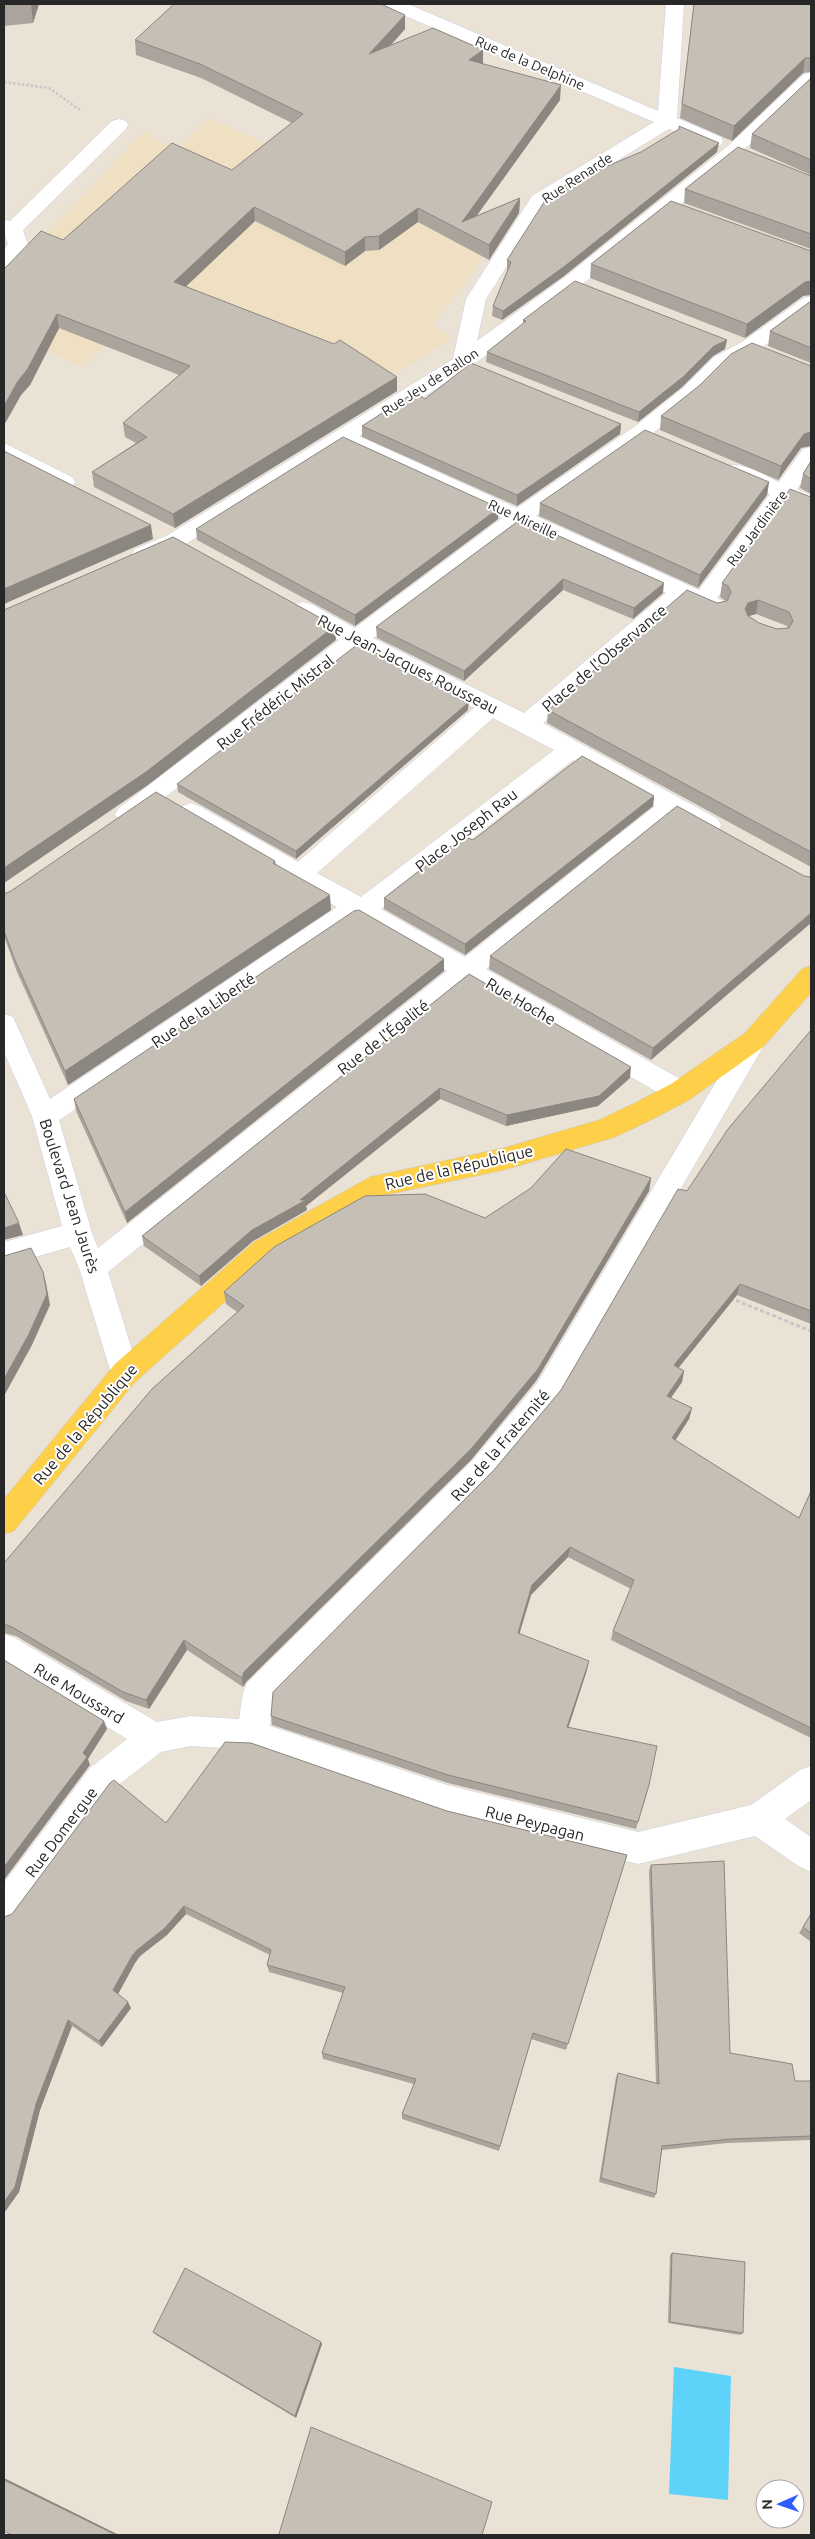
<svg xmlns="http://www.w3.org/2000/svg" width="815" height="2539" font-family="Ubuntu,sans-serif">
<rect width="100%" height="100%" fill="#ebe2d6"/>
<!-- education -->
<path fill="#f0e0c3" d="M209 117 485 251 466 282 432 325 452 338 383 382 191 380 105 346 82 367 37 346 36 245 144 131 176 151Z"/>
<!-- water -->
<path fill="#5dd3fa" d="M674 2367 731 2376 728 2500 669 2494Z"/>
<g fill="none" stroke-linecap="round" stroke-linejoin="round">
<!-- minor casing -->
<g stroke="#cbd0e2" stroke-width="1">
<path id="minor" d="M384 4H408L658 111 666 4H684L677 118 721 137 723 141 721 145 714 147 669 129 546 204 486 299 477 341 565 277 728 146 804 74 811 72V88C706 188 591 282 471 366 435 391 396 413 359 436L517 508 634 427 683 388 714 357 742 342 804 298 811 296V311L756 352 728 367 697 398 648 437 536 516 699 590 770 494 726 476 723 471 726 466C743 461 764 475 779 482L803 449 811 447V469L797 489 811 495V510L787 502 717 598 724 601 727 607 724 613 716 615 685 602 543 723 718 819 721 825 718 831C702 836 688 825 674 817L486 969 689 1084 693 1092 689 1100 680 1103 671 1100 468 983 108 1272 139 1373 135 1382 125 1385 115 1382 111 1373 79 1268 70 1247 4 1266V1242L62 1226 32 1116 4 1052V1014L13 1017 50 1099 337 907 183 818 179 812 183 806 191 803 199 806 298 862 474 708 358 650 135 820 127 823 119 820 115 814 119 808 339 640 295 616 292 610 295 604 303 602 311 604 355 628 502 518 345 445 184 545 151 559 143 562 135 559 132 554 135 549 168 535 453 359 466 299 532 196 654 122 387 8ZM521 527 666 593 524 713 373 638ZM493 718 554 750 361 897 317 873ZM573 760 655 806 465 957 381 909ZM358 919 447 971 98 1248 92 1233 59 1120Z
M119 119 126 121 128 125 126 129 23 230 28 245 11 265 4 267V249L8 244 4 233V220L10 221 112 121Z
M4 443 72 477 75 482 72 487 64 489 56 487 4 459Z
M754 1030 763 1033 767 1040 763 1047 558 1400 492 1479 273 1700 270 1726 447 1785 638 1832 751 1805 800 1770 811 1766V1800L785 1819 811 1837V1872L800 1867 755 1836 638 1864 447 1817 253 1750 191 1746 161 1752 112 1790 15 1920 4 1925V1883L90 1768 127 1739 4 1665V1634L15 1638 157 1722 191 1716 239 1719 243 1693 247 1683 472 1461 538 1382 745 1033Z"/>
</g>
<!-- major casing -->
<g stroke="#c7c7c7" stroke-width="1">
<path id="major" d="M811 966V993L763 1047 689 1100 651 1120 615 1137 504 1170 385 1195 274 1258 135 1382 14 1531 4 1534V1499L115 1364 254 1242 370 1177 504 1148 599 1120 633 1104 671 1084 745 1033 802 969Z"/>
</g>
<!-- path-far1 -->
<path stroke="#c7c7c7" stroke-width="2.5" stroke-dasharray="2.5 2" stroke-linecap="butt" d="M4 48V52
M4 82 49 88 80 110"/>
<!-- path -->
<path stroke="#c7c7c7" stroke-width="3" stroke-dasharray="4 2.5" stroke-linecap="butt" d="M730 1298 811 1331"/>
<!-- minor -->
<use href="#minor" fill="#fff" fill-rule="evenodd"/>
<!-- major -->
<use href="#major" fill="#fed049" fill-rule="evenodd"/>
</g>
<!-- wall -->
<path fill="#aaa49d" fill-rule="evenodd" d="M4 4H39L33 23 4 26Z
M694 4H811V72L803 73 732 141 680 118Z
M405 29 391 45 483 50V64L560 100 476 216 520 198 519 213 489 260 418 222 379 250 365 251 345 266 255 221 186 286 397 391 175 528 94 487 92 472 136 443 125 437 123 423 179 375 59 328 30 385 21 395 4 425V269L63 240 232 170 292 123 201 78 136 55 135 40Z
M811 78V175L750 148 752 134Z
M717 152 564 276 502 320 492 316 493 306 508 270 507 269V260Z
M811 176V249L684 203 685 189Z
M591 264 803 296 745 338 590 278Z
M811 301V363L768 346 770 331Z
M523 320 725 349 713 356 682 387 638 422 486 362 487 352 523 324Z
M425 399 621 424 620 434 517 506 362 437V426Z
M661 416 801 448 778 480 660 430Z
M811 461V494L800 488 803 474Z
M769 482 767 495 698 588 539 516 540 503Z
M811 497V867L547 723 548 710 717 603 726 601 720 597 722 583ZM756 614 787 626 788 628 777 629 759 623 749 616Z
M498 519 355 626 197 540 196 529Z
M521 519 663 593 633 619 563 590 464 681 377 638 376 627Z
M447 689V691L468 710 296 859 178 792 177 784Z
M654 796 653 806 465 955 384 909V898Z
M275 861 276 864 331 910 68 1085 17 972 4 936V894Z
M804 876 651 1060 489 969 490 956Z
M444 959V971L127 1223 76 1111 74 1099Z
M469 974 630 1078 598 1106 506 1126 440 1099 306 1206 307 1210 253 1241 201 1286 144 1246 142 1236Z
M811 1030V1324L737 1295 678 1368 684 1371 682 1382 671 1398 692 1408 689 1419 675 1440 799 1518 811 1491V1738L611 1640 613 1631 631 1589 568 1557 531 1595 519 1634 587 1670 568 1727 649 1785 636 1829 448 1783 272 1725 271 1716 494 1470 561 1390 687 1191Z
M651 1178 649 1191 536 1381 471 1460 246 1682 243 1687 187 1650 149 1709 126 1701 16 1636 4 1633V1563L237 1312 226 1304 224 1292 485 1218Z
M447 1811 627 1855 566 2050 531 2039 499 2151 402 2119V2114L414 2084 323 2059 322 2053 343 1993 269 1972 267 1965 270 1955 186 1914 167 1935 140 1956 135 1963 118 1994 131 2008 102 2047 72 2026 40 2110 19 2192 4 2213V1917L12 1914 166 1823Z
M651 1865 730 2053 795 2081H811V2140L727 2143 662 2150 656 2194 654 2198 599 2182 616 2077 618 2073 656 2083 649 1871Z
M811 1914V1942L799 1933Z
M672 2253 743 2333 740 2335 668 2323 670 2255Z
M153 2332 321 2342 322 2344 296 2418 156 2335Z"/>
<!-- shaded-wall -->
<path fill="#8b867f" d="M31 4H39L33 23Z
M405 15V29L370 68 369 54Z
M483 50V65L469 60Z
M805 58 803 73 732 141 734 126Z
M561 85 560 100 465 232 462 222Z
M719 143 717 152 564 276 502 320 503 311Z
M520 198 519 213 489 260V245Z
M254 207 255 221 176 296 174 282Z
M418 208V222L379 250V236Z
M365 237V251L345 266V252Z
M811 281V295L803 296 745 338 747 324 805 282Z
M57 314 59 328 30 385 21 395 4 425V406Z
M727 340 725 349 713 356 682 387 638 422 639 412 714 346Z
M397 377V391L175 528 173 514Z
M621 424 620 434 517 506V495Z
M811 432V446L801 448 778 480 781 466 804 434Z
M769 482 767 495 698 588 700 575Z
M499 508 498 519 355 626V615Z
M151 525 153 539 4 604V589Z
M563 579V590L464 681V671Z
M664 583 663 593 633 619 634 608Z
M758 600 756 614 745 617V609L748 603Z
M335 626 336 640 148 785 4 883V868Z
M469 702 468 710 296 859V851Z
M654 796 653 806 465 955V944Z
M330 895 331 910 68 1085 65 1071Z
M811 913V923L651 1060 653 1048Z
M444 959V971L127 1223 125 1212Z
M631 1067 630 1078 598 1106 506 1126 507 1115Z
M440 1088V1099L306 1206 307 1210 253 1241 201 1286 199 1276 252 1230 300 1200Z
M651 1178 649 1191 536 1381 471 1460 246 1682 243 1687 242 1678 244 1672Z
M19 1223 23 1235 4 1240V1228Z
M43 1272 46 1283 50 1305 32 1345 4 1396V1379Z
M740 1284 737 1295 672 1376 674 1365Z
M684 1371 682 1382 665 1406 667 1396Z
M692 1408 689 1419 670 1449 672 1438Z
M570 1547 568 1557 531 1595 517 1642 518 1633 532 1585Z
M184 1640 187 1650 149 1709 146 1700Z
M589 1661 587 1670 566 1735 567 1727Z
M104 1721 107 1729 88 1759 90 1765 4 1880V1867L83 1753Z
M184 1906 186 1914 167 1935 140 1956 135 1963 117 1996 113 1990 132 1956 137 1950Z
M128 2002 131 2008 102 2047 99 2041Z
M68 2020 72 2026 40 2110 19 2192 4 2213V2202L36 2104Z
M321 2342 322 2344 296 2418 295 2416Z
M4 2478 119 2535H116L4 2480Z"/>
<!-- building -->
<path fill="#c6bfb6" stroke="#8b867f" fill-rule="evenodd" d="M174 4H381L405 15 369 54 433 28 483 50 469 60 561 85 462 222 520 198 489 245 418 208 379 236 365 237 345 252 254 207 174 282 334 344 340 340 397 377 173 514 92 472 147 437 123 423 190 366 57 314 27 370 18 381 4 406V269L41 231 63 240 172 143 232 170 303 114 200 64 135 40Z
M694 4H811V58H805L734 126 682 104Z
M811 78V160L752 134Z
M679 126 719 143 565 266 503 311 493 306 511 262 507 260 548 196 572 181 641 152 679 129Z
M738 147 811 176V234L685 189Z
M671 201 811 251V281L805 282 747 324 591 264Z
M575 281 727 340 714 346 683 377 639 412 487 352 526 321 523 320Z
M811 301V348L770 331Z
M752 343 811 366V432L804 434 781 466 661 416 700 385 731 354Z
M471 363 621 424 517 495 362 426 415 392 425 399Z
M645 430 769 482 700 575 540 503Z
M343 437 499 508 355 615 196 529Z
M4 451 151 525 4 589Z
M811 461V479L803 474Z
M790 489 811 497V852L548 710 687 590 717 603 727 601 731 592 728 586 722 583ZM758 600 789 612 793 621 789 628 777 629 759 623 748 616 745 609 748 603Z
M521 519 664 583 634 608 563 579 464 671 376 627Z
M173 537 335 626 146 772 4 868V610Z
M358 644 447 689 446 690 469 702 296 851 177 784Z
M582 756 654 796 465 944 384 898 464 836 473 840Z
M156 792 275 861 273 863 330 895 65 1071 14 958 4 931V894L11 891Z
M677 806 804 876 811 877V913L653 1048 490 956Z
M359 910 444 959 125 1212 74 1099 354 911Z
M469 974 631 1067 599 1096 507 1115 440 1088 300 1200H306L252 1230 199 1276 142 1236Z
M811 1030V1311L740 1284 674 1365 684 1371 667 1396 692 1408 672 1438 799 1518 811 1491V1728L613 1631 634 1580 570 1547 532 1585 518 1633 589 1661 567 1727 657 1746 649 1785 638 1822 448 1775 271 1716 273 1692 494 1470 561 1390 678 1189 687 1191 728 1129 754 1098Z
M566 1149 651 1178 538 1369 471 1449 244 1672 242 1678 184 1640 146 1700 123 1692 12 1627 4 1624V1563L152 1389 244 1306 224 1292 274 1247 365 1196 425 1194 485 1218 531 1188Z
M4 1192 19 1223 4 1228Z
M31 1248 43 1272 47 1294 29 1334 4 1379V1256Z
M4 1660 104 1721 83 1753 87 1757 4 1867Z
M225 1742 251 1743 447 1811 627 1855 568 2044 533 2033 500 2146 402 2114 416 2079 322 2053 345 1987 267 1965 271 1950 184 1906 165 1928 137 1950 132 1956 113 1990 128 2002 99 2041 68 2020 36 2104 15 2187 4 2202V1917L12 1914 110 1783 114 1780 166 1823Z
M724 1861 730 2053 792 2064 795 2081H811V2136L730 2139 662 2146 656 2194 601 2178 618 2073 659 2084 651 1865Z
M811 1914V1933L803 1927Z
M672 2253 745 2262 743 2333 670 2322Z
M185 2268 321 2342 295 2416 153 2332Z
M311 2427 492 2502 482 2535H283L279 2534Z
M4 2480 116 2535H12L4 2531Z"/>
<g text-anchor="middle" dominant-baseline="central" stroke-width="4" stroke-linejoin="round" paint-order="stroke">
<!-- far-street labels -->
<g font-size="14" fill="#272727" stroke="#fff">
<text transform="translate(530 63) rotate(23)">Rue de la Delphine</text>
<text transform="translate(577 178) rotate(-33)">Rue Renarde</text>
<text transform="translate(430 382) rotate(-33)">Rue Jeu de Ballon</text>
<text transform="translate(523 519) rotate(25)">Rue Mireille</text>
<text transform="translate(757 528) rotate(-53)">Rue Jardinière</text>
</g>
<!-- street labels -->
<g font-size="16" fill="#272727" stroke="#fff">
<text transform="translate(604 658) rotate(-40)">Place de l'Observance</text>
<text transform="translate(408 664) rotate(27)">Rue Jean-Jacques Rousseau</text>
<text transform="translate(275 702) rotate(-38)">Rue Frédéric Mistral</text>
<text transform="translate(466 830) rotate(-38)">Place Joseph Rau</text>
<text transform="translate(521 1001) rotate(30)">Rue Hoche</text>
<text transform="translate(203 1010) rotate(-34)">Rue de la Liberté</text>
<text transform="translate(383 1037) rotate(-38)">Rue de l'Égalité</text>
<text transform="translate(459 1167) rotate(-13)">Rue de la République</text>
<text transform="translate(70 1196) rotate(72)">Boulevard Jean Jaurès</text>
<text transform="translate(85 1424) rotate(-50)">Rue de la République</text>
<text transform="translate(500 1445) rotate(-49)">Rue de la Fraternité</text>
<text transform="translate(79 1693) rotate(31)">Rue Moussard</text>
<text transform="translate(535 1823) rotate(14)">Rue Peypagan</text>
<text transform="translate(61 1832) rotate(-53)">Rue Domergue</text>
</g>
</g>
<!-- border -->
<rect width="815" height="2539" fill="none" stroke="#272727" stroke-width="10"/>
<!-- north arrow -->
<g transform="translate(780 2504) rotate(268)"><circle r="24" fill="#ffffff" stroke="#a9a9a9"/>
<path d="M0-4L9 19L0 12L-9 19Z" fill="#2f5bff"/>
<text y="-8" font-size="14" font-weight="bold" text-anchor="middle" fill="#272727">N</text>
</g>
</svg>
